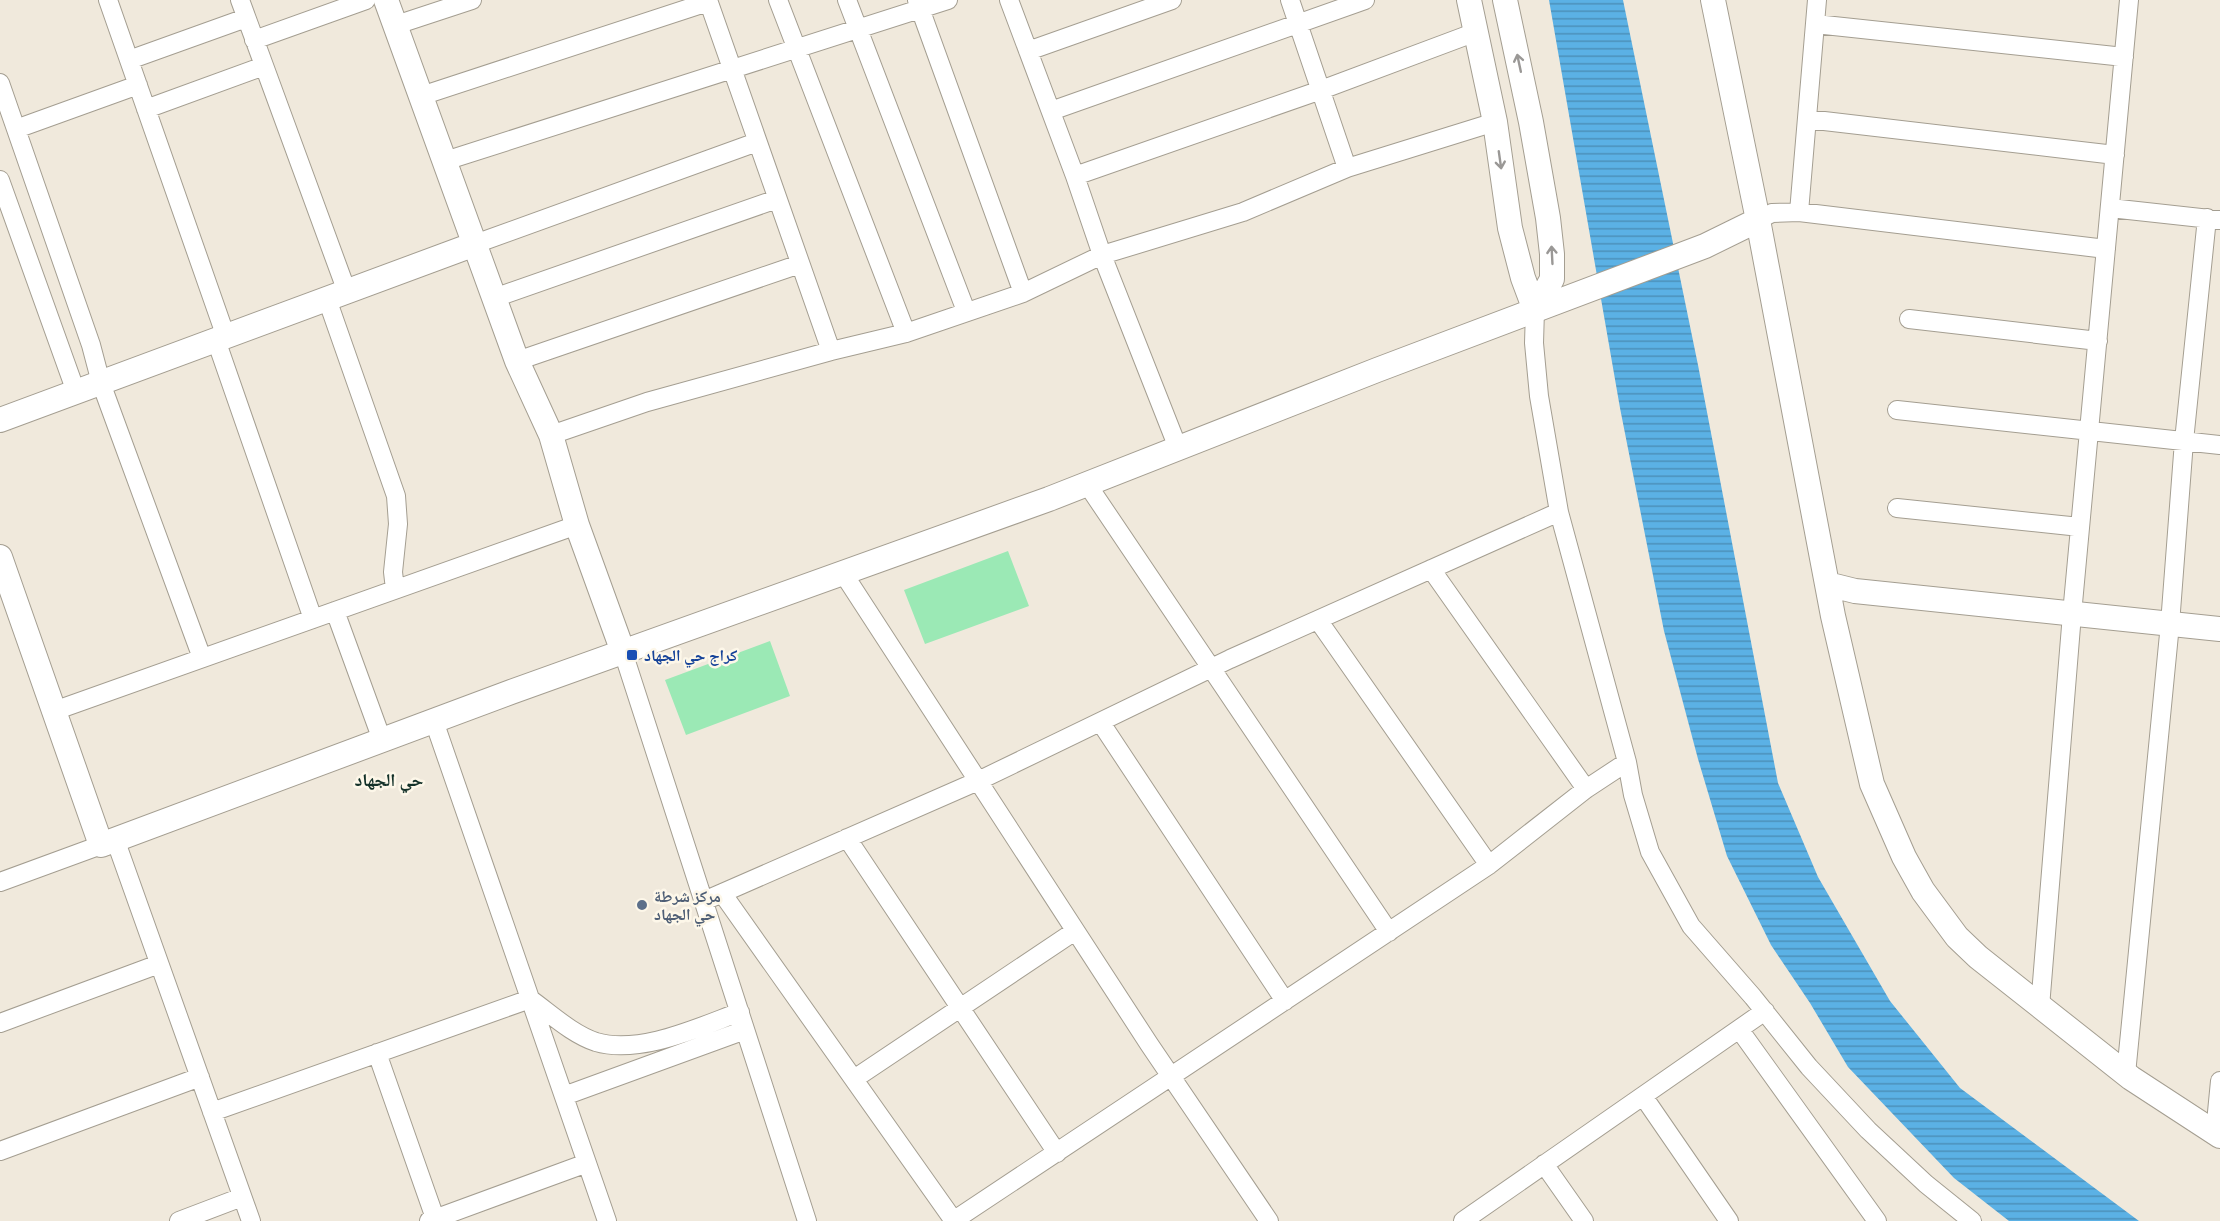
<svg xmlns="http://www.w3.org/2000/svg" width="2220" height="1221" font-family="'Titillium Web','Noto Naskh Arabic',sans-serif">
<defs>
<pattern id="water-rules" width="6" height="5" patternUnits="userSpaceOnUse" patternTransform="scale(1.5)"><rect width="6" height="5" fill="#5bb1e5"/><path d="M0 2.5h6" fill="none" stroke="#4c91ba"/></pattern>
</defs>
<rect width="100%" height="100%" fill="#f0e9dc"/>
<!-- grass -->
<path fill="#9be9b5" d="M1008 551 1029 606 925 644 904 590Z
M770 641 790 696 686 735 665 680Z"/>
<!-- water -->
<path fill="url(#water-rules)" d="M1549 0H1623L1698 365 1778 783 1818 877 1890 1001 1960 1088 2139 1221H2009L1954 1178 1848 1067 1810 1003 1771 945 1727 856 1698 759 1664 631 1620 408Z"/>
<g fill="none" stroke-linecap="round" stroke-linejoin="round">
<!-- street casing -->
<g stroke="#a49e91" stroke-width="20">
<path id="street" d="M108 0 226 337
M240 0 347 292
M708 0 831 351
M778 0 906 333
M847 0 966 311
M917 0 1023 293
M1009 0 1075 176 1102 255 1178 448
M1290 0 1347 168
M1815 24 2124 57
M396 25 472 0
M254 40 366 0
M1028 51 1172 0
M129 60 246 18
M0 83 91 345 101 383 202 658
M421 96 708 2
M146 109 264 66
M1051 111 1365 0
M1807 119 2115 155
M16 129 138 85
M445 161 948 0
M1075 176 1321 90 1476 32
M0 180 76 392
M2110 208 2220 220
M1799 212 1817 0
M1758 220 1772 213 1799 212 2106 249
M475 244 757 142
M494 298 777 199
M327 299 396 496 398 524 393 572 395 589
M1535 310 1534 343 1539 396 1559 512 1627 762 1633 795 1650 852 1691 926 1753 997 1809 1067 1868 1130 1926 1184 1972 1221
M1909 319 2098 341
M216 340 313 619
M517 361 800 264
M1897 410 2220 445
M551 435 647 402 831 351 906 333 1023 293 1102 255 1243 212 1347 168 1495 122
M1087 484 1389 932
M1897 508 2080 527
M1431 569 1586 789
M843 573 1149 1044 1269 1221
M335 611 382 740
M1318 620 1489 865
M623 652 807 1221
M54 711 577 525
M434 721 607 1221
M1101 723 1285 1001
M847 838 1057 1153
M115 839 251 1221
M0 882 101 845
M722 893 954 1221
M704 901 978 781 1230 659 1559 512
M2040 1007 2072 614 2129 0
M0 1023 159 964
M1739 1029 1877 1221
M377 1053 436 1221
M2126 1074 2170 624 2184 441 2207 218
M854 1079 1075 931
M564 1096 745 1030
M1643 1096 1729 1221
M212 1112 530 999C551 1014 572 1034 596 1042 640 1055 699 1027 740 1012
M2215 1133 2220 1081
M0 1151 200 1077
M1544 1164 1584 1221
M179 1221 242 1197
M429 1221 587 1163
M953 1221 1489 865 1586 789 1627 762
M1463 1221 1765 1011"/>
</g>
<!-- secondary casing -->
<g stroke="#a49e91" stroke-width="26">
<path id="secondary" d="M386 0 517 361 551 435 577 525 623 652
M1469 0 1495 122 1510 228 1523 278 1535 310
M1505 0 1531 122 1548 218 1552 254V279L1535 310
M1713 0 1758 220 1833 616 1872 784 1904 857 1923 891 1957 937 1978 957 2131 1078 2220 1136
M0 420 475 244
M0 557 101 845 511 692 1049 499 1377 370 1705 246 1758 220
M1827 584 1855 591 2220 629"/>
</g>
<!-- street -->
<use href="#street" stroke="#fff" stroke-width="18"/>
<!-- secondary -->
<use href="#secondary" stroke="#fff" stroke-width="24"/>
</g>
<!-- one-way arrows -->
<defs><path id="oneway-shaft" d="M-6 0H5M1.5-3L5.5 0L1.5 3" fill="none" stroke-width="1.6" stroke-linecap="round" stroke-linejoin="round" transform="scale(1.5)"/></defs>
<g stroke="#9a9896">
<use href="#oneway-shaft" transform="translate(1519 63) rotate(-102)"/>
<use href="#oneway-shaft" transform="translate(1500 160) rotate(82)"/>
<use href="#oneway-shaft" transform="translate(1552 255) rotate(-93)"/>
</g>
<!-- markers -->
<rect fill="#1a4fb4" stroke="#fdf7e9" stroke-width="2" x="626" y="649" width="12" height="12" rx="3"/>
<circle fill="#5c6f8a" stroke="#fdf7e9" stroke-width="2" cx="642" cy="905" r="6"/>
<g text-anchor="middle" dominant-baseline="central" stroke-width="5" stroke-linejoin="round" paint-order="stroke">
<!-- transit labels -->
<g font-size="16" font-weight="bold" fill="#164399" stroke="#fdf7e9" text-anchor="start">
<text x="644" y="655">كراج حي الجهاد</text>
</g>
<!-- service labels -->
<g font-size="16" font-weight="bold" fill="#4e5e75" stroke="#fdf7e9" text-anchor="start">
<text x="654" y="896">مركز شرطة<tspan x="654" dy="18">حي الجهاد</tspan></text>
</g>
<!-- neighbourhood labels -->
<g font-size="18" font-weight="bold" fill="#133129" stroke="#fdf7e9">
<text x="389" y="779">حي الجهاد</text>
</g>
</g>
</svg>
